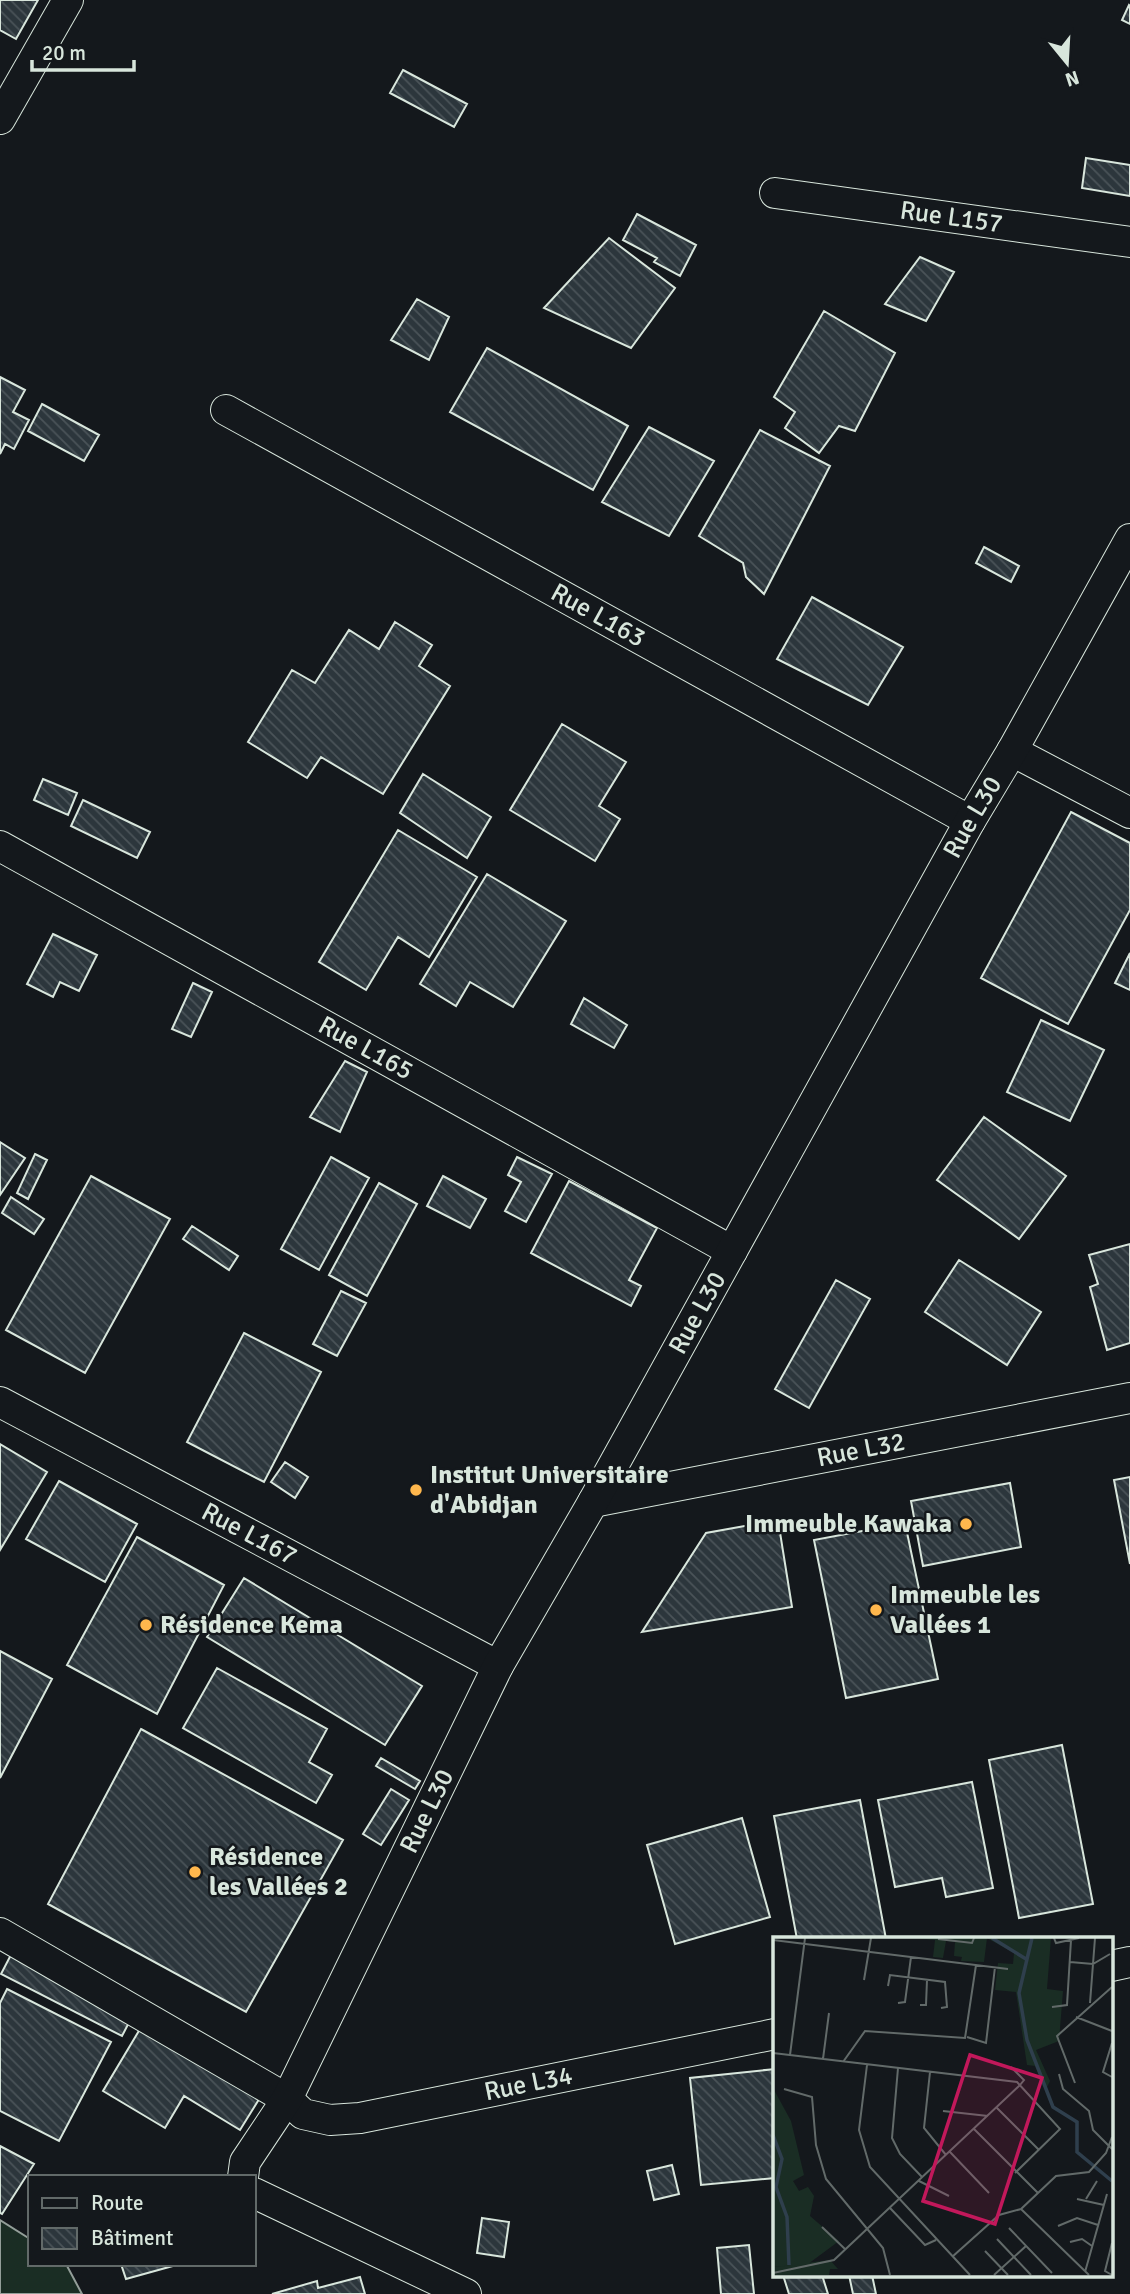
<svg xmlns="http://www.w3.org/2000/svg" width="1130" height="2294" font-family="Signika,sans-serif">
<defs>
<pattern id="building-back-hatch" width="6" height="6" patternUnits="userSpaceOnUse" patternTransform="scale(1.75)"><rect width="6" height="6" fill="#2c363c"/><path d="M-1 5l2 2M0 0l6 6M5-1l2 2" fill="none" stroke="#4a5358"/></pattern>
</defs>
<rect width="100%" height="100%" fill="#14181c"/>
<!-- grass -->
<path fill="#1a2d24" stroke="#939e99" stroke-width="2" d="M0 2220 30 2239V2264H66L82 2294H0Z"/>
<!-- building -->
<path fill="url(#building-back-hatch)" stroke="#d8e6dc" stroke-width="2" d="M0 0H38L16 39 0 30Z
M1129 5 1130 6V24L1122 20Z
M403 70 467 104 454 127 390 93Z
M1086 158 1130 165V196L1082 188Z
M637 214 696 245 680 276 654 262 657 258 623 240Z
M609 238 675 288 631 348 544 308Z
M920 257 954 272 926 321 885 304Z
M417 299 449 317 429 360 391 340Z
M824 311 895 353 855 431 839 426 819 453 785 428 795 412 774 397Z
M487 348 628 426 593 490 450 412Z
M0 377 25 390 13 412 29 420 14 449 5 444 0 454Z
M42 404 99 435 84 461 28 431Z
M649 427 714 461 669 536 602 502Z
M760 430 830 466 764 594 746 577 743 563 699 536Z
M984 547 1019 566 1011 582 976 563Z
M812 597 903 647 868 705 777 659Z
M395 622 432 645 419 666 450 686 383 794 321 757 307 778 248 742 292 670 315 683 349 630 379 649Z
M562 724 626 762 599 806 620 819 595 861 510 810Z
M423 774 491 817 467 858 400 813Z
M43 779 77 793 68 815 34 800Z
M83 800 150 832 137 858 71 826Z
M1071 812 1130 843V910L1068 1024 981 978Z
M398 830 477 877 429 957 398 937 366 990 319 962Z
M487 874 566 921 513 1007 470 982 456 1006 420 984Z
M53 934 97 955 79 991 60 982 53 997 27 984Z
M1130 953V990L1115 983Z
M193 983 212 992 191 1037 172 1029Z
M584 998 627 1025 614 1048 571 1024Z
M1041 1020 1104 1050 1070 1121 1007 1092Z
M345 1061 367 1072 340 1132 310 1117Z
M984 1117 1066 1176 1019 1239 937 1180Z
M0 1142 25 1158 0 1195Z
M35 1154 47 1160 28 1199 17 1193Z
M331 1157 369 1178 319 1270 281 1249Z
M517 1157 552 1174 526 1222 505 1211 521 1182 508 1175Z
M91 1176 170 1219 85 1373 6 1330Z
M443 1176 486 1199 470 1228 427 1206Z
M569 1181 657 1228 629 1280 641 1286 631 1306 531 1253Z
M379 1183 417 1204 367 1296 329 1275Z
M11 1197 44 1219 34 1234 2 1213Z
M192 1226 238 1256 229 1270 183 1239Z
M1130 1244V1343L1107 1350 1090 1287 1098 1284 1089 1255Z
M959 1260 1041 1312 1007 1365 925 1312Z
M836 1280 870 1299 809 1408 775 1389Z
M341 1291 366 1303 337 1356 313 1344Z
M244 1333 321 1372 264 1482 187 1442Z
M0 1444 47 1472 0 1550Z
M285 1462 308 1477 295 1498 271 1482Z
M1130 1477V1564L1114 1480Z
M59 1481 137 1524 105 1582 26 1539Z
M1010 1483 1021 1547 923 1566 911 1501Z
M778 1520 792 1607 642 1632 706 1533Z
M905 1523 938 1679 846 1698 814 1540Z
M137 1537 224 1585 157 1714 67 1665Z
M244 1578 422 1686 385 1745 207 1637Z
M0 1651 52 1679 0 1778Z
M217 1668 327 1729 309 1762 332 1775 316 1803 183 1728Z
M141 1729 343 1840 246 2012 48 1904Z
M1062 1745 1093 1904 1019 1918 989 1760Z
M381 1758 420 1781 415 1789 376 1766Z
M972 1782 993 1888 946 1897 942 1878 895 1887 878 1800Z
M391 1789 409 1800 381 1845 363 1834Z
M860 1800 886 1939H797L774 1816Z
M742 1818 770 1917 675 1944 647 1845Z
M15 1947 136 2009 122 2036 1 1974Z
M7 1989 111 2042 59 2141 0 2111V2003Z
M143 2024 261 2096 240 2130 184 2096 165 2128 103 2091Z
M775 2069V2178L701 2185 690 2078Z
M0 2146 34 2164 2 2214 0 2213Z
M672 2165 679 2194 654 2200 647 2171Z
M482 2218 509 2222 504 2257 477 2253Z
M749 2245 754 2294H721L717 2248Z
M121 2264H180L126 2279Z
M783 2275H822L828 2294H789Z
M849 2275H872L876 2294H853Z
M360 2277 365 2294H272L317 2281 318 2288Z"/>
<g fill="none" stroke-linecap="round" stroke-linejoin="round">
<!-- street casing -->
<g stroke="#d8e6dc" stroke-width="32">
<g id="street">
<path d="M0 119 68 0"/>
<path id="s1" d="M775 193 1130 242"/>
<path id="s2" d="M226 410 970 821"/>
<path d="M1012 751 1130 813"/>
<path id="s3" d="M0 846 732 1251"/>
<path id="s4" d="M0 1402 498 1666"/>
<path id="s5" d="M593 1502 1130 1398"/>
<path id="s6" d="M0 1933 287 2099 303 2114 330 2120 360 2118 775 2034"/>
<path d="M1111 1966 1130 1962"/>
<path id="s7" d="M243 2177 245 2162 287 2099 498 1666 593 1502 970 821 1012 751 1130 539"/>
<path d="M254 2193 466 2294"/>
</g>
</g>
<!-- street -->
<use href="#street" stroke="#14181c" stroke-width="30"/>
</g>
<!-- markers -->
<g fill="#ffb74d" stroke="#14181c" stroke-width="2.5">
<circle cx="416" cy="1490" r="7"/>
<circle cx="966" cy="1524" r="7"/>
<circle cx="876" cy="1610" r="7"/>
<circle cx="146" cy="1625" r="7"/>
<circle cx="195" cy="1872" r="7"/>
</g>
<g text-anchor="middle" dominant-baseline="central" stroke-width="5" stroke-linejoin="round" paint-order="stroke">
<!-- street labels -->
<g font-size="26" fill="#d8e6dc" stroke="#14181c">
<text stroke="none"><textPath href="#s1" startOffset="178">Rue L157</textPath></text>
<text stroke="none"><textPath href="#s2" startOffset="425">Rue L163</textPath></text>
<text stroke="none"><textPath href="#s7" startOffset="1545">Rue L30</textPath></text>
<text stroke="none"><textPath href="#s3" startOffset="418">Rue L165</textPath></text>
<text stroke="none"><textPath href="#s7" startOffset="978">Rue L30</textPath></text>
<text stroke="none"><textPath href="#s5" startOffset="273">Rue L32</textPath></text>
<text stroke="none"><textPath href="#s4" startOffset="282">Rue L167</textPath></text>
<text stroke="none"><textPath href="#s7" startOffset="411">Rue L30</textPath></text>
<text stroke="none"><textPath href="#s6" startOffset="583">Rue L34</textPath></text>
</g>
<!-- poi labels -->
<g font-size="26" font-weight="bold" fill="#d8e6dc" stroke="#14181c" text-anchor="start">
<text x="430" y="1475">Institut Universitaire<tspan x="430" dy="30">d'Abidjan</tspan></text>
<text x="952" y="1524" text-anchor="end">Immeuble Kawaka</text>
<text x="890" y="1595">Immeuble les<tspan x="890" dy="30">Vallées 1</tspan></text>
<text x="160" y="1625">Résidence Kema</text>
<text x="209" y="1857">Résidence<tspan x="209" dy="30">les Vallées 2</tspan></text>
</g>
</g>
<!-- overview -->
<g transform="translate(773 1937)">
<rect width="340" height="340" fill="#14181c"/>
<path d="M144 1H214L211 25 188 24 189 20 181 19 182 5 173 4 170 21 160 20 162 3ZM214 1H278L274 52 290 54 286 104 263 113 277 144 273 152 262 129 254 128 243 55 222 53 225 26 240 27 241 16ZM57 323 65 332H57L56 338H0V330Z" fill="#1a2d24"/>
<path d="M0 151 18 184 31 238 20 244 26 254 35 250 41 259 37 279 66 304 35 327 0 330Z" fill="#1a2d24"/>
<path fill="none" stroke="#2f3f4d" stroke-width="3.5" d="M219 1 253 22M259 1 246 56 254 103 280 170 304 185V215L339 244M0 198 9 222 3 250 14 280 16 328"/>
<path fill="none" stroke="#626a69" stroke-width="2" d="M281 1 283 6 306 1M165 2 199 6 201 1M0 3 235 32M297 25 320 27 337 17M91 43 98 1M115 49 117 38 172 45 174 70 168 71M125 66 132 65 138 20M317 66 322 1M147 68H153L154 43M279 70 294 68 298 3M303 80 339 94M194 100 213 106 222 30M339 106 330 135 339 140M0 116 244 145 287 192 242 236M17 118 32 1M50 122 56 76M70 125 92 94 192 101 203 28M94 128 86 193 97 230 197 338M238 130 251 143 247 148M125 131 119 201 127 217 149 240M157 135 151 191 173 218M286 137 290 152 316 174 320 193 339 212M302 146 284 99 339 50M11 152 39 160 43 208 53 242 110 311 117 338M224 171 266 213M170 174 215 179M201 192 265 256M177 215 216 256M146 244 176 259M304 262 331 268M313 262 324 244M117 271 152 308 163 303M248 272 316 338M285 289 304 281 325 288M49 290 73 313M236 291 279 336M224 302 258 338M297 305 309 302 319 309M212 314 235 338M179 320 226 278 248 272 283 239 316 235 333 216 339 200M312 335 334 257M0 336 61 323 247 148M221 338 253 309M339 338 332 334 339 306"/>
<path fill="#c2185b" fill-opacity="0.15" stroke="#c2185b" stroke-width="3.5" d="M197 118 269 141 222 287 150 264Z"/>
<rect width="340" height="340" fill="none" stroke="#d8e6dc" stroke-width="3.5"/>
</g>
<!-- legend -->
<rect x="28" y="2175" width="228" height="91" fill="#14181c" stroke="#626a69" stroke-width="2"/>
<rect x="42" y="2198" width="35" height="10" fill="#14181c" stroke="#626a69" stroke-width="2"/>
<text x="91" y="2210" font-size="21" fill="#d8e6dc">Route</text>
<rect x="42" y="2228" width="35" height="21" fill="url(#building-back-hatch)" stroke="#626a69" stroke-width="2"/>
<text x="91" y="2245" font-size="21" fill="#d8e6dc">Bâtiment</text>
<!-- north arrow -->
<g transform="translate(1067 63) rotate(162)" stroke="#14181c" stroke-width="5" paint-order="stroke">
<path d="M0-5L12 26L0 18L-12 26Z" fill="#d8e6dc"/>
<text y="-10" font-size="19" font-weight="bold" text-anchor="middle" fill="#d8e6dc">N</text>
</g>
<!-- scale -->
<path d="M32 60v10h102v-10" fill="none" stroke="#d8e6dc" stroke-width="3.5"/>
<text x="42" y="60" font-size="21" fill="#d8e6dc" stroke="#14181c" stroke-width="5" paint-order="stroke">20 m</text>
</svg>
